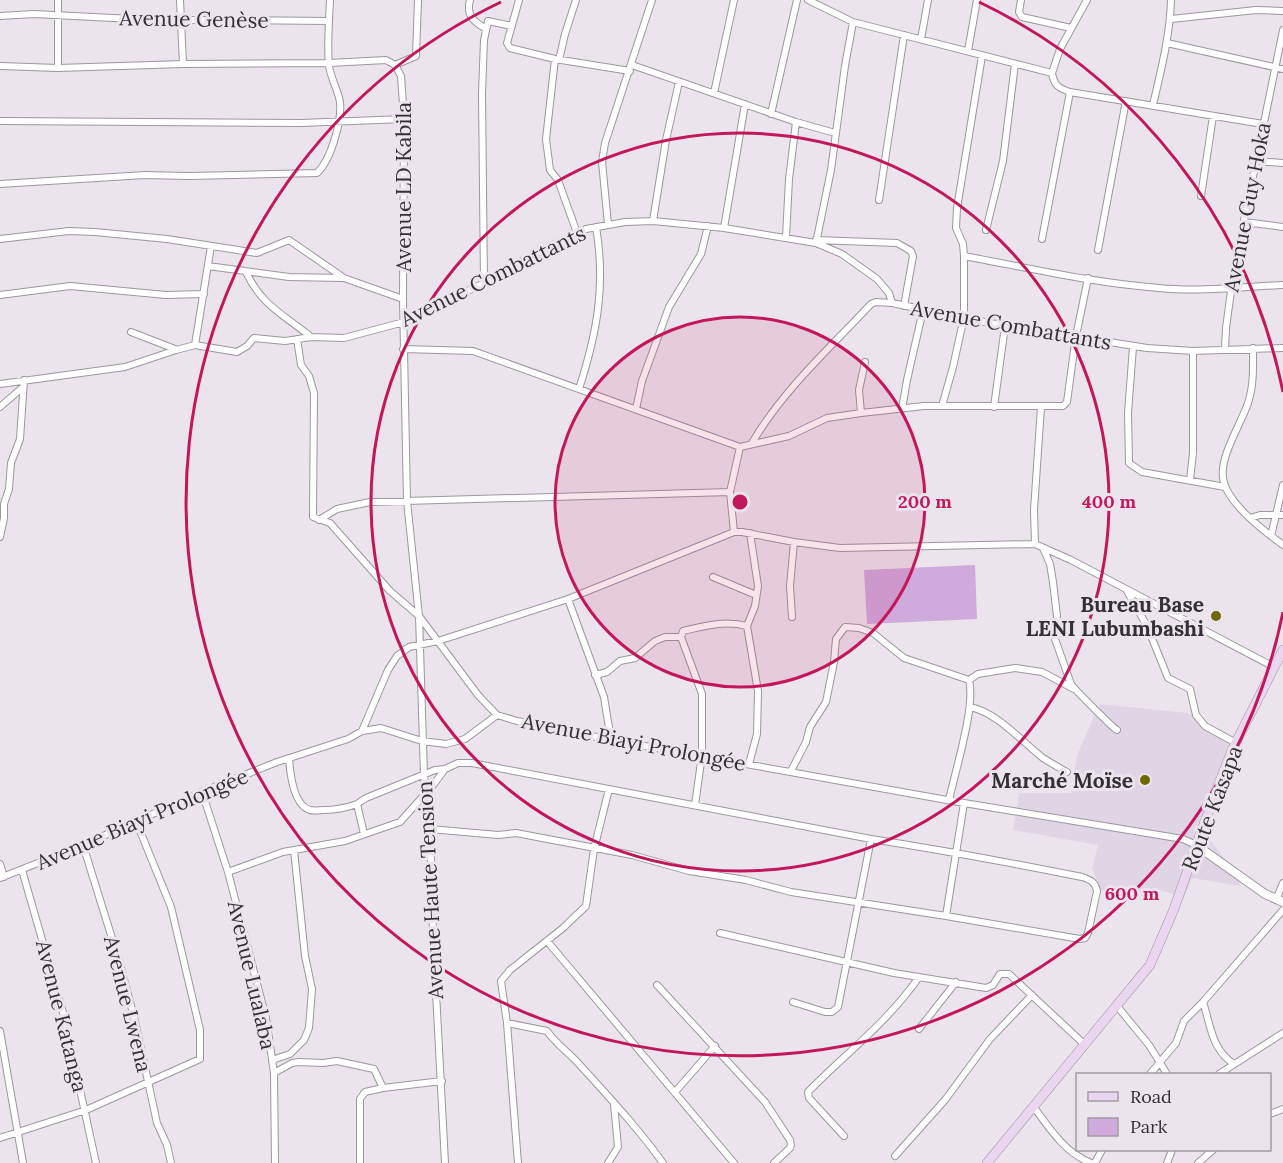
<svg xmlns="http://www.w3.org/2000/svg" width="1283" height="1163" font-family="Lora,serif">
<rect width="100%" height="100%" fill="#ebe4ed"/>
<!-- built -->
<path fill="#e0d5e4" d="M1100 704 1188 713 1231 740 1203 831 1225 859 1241 886 1192 878 1184 897 1160 890 1156 896 1101 890 1092 868 1098 845 1013 830 1019 793H1071L1077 755Z"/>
<!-- green -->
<path fill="#d0aadc" d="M975 565 977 619 867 624 864 570Z"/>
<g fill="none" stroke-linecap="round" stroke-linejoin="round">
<!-- minor casing -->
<g stroke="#9d969f" stroke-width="8">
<path id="minor" d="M180 0 183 64
M470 0C466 16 473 21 486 29
M519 0 507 43 510 48 555 59 630 71
M808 0 853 22 1052 73C1054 85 1058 88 1070 92L1263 124
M1021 0 1019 12 1022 17 1071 28
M0 16 34 14 133 19 329 21
M1171 19 1256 10 1283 11
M921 39 928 0
M1167 43 1283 69
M968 51 977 0
M555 59 546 139 550 170 558 180 577 233
M559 60 565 34 576 0
M395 65 416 56 418 0
M632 65 796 122 835 133
M0 66 58 68 183 64 329 63 386 60 395 65 401 76 404 119 403 299 407 501 419 616 478 695 497 715 517 721 611 740 964 803 1183 839 1196 845
M58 68V0
M1052 73 1060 49 1087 0
M714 93 734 0
M1153 105C1161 70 1170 36 1171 0
M771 114 797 0
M0 121 301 123 404 119
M1256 161 1283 163
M0 184 145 175 189 176 317 173C331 160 342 121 340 102 338 90 331 79 329 66 327 45 329 22 330 0
M1201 196 1213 116
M879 200 904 35
M653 221 666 140 679 82
M1244 222 1283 227
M608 224 602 162 605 143 652 0
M724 228 745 104
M986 230 1003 161 1015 64
M786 237 789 179 796 122
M0 239 69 231 95 232 167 239 257 253 289 240 344 278 403 299
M1042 239 1070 92
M816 240 897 243 911 251 913 256 904 306
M816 243 831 170 845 66 853 22
M1098 250 1126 101
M964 256C1029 268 1094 283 1159 288 1200 292 1242 287 1283 285
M208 266 289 277 343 278
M246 272C262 306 283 314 311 337
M484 283 482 93 484 40 488 21 512 26
M0 295 70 286 166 295 204 294
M131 332 175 349
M297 339 301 365 309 376 314 393 313 517 330 523 390 591 419 616 424 775 430 829 433 935 445 1163
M195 345 211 246
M1133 347 1128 413 1129 463 1142 472 1225 487
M1253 348C1253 367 1254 385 1248 403 1241 424 1220 456 1223 477 1225 502 1264 531 1283 545
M403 349 473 351 740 447 789 436 827 418 861 413 924 406H1063L1067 402 1076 336 1088 278
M1225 349 1226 328 1234 269 1283 30
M0 384 125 367 176 350 195 345 237 352 247 346 254 338 285 341 311 337 344 338 404 322 484 283 521 261 577 233 586 229 625 222 653 221 724 228 816 243 842 254 877 279 889 293 892 303 990 323 1147 348 1193 351 1283 348
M579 389C597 333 606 285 596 227
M942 406 953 367 964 317V256L963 244 956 228 957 208 982 56
M0 407 23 387
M994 407 1005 326
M636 409 642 381 669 307 701 254 708 226
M902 409 907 380 923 310
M861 413 859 390 865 362
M752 443C783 390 829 349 871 304L876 302 892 303
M1190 480 1193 453V351
M1250 518 1260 515H1283
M319 520 337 509 370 502 730 492
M734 532 730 492 740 447
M1271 536 1283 485
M0 537 4 518V504L9 489 11 463 20 439 24 380
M1035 544 1034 510 1041 407
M1043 548 1050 564 1053 582 1057 616 1055 639 1071 684C1074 689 1113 728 1117 730
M713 577 756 595
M1127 591 1147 626 1168 678 1190 689 1196 715 1205 726 1236 743
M568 599 604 697 611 740
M792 617 790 586 794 542
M595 675 607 672 620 661 635 658 655 641 665 637H681
M969 680 978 674 1015 668 1042 672 1074 689
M970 707C998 713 1020 740 1043 758 1051 763 1059 768 1067 772
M362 731 388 670 397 656 409 647 438 641 568 599 734 532H742L794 542 840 548 1035 544 1071 560 1274 667
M289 758C290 773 293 805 310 810 314 811 320 810 324 810 336 810 346 808 357 804
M749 764 757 734 758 691 747 626 755 606 758 586 750 533
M791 771 806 742 810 727 826 702 834 662 836 639 845 627 859 628 873 633 904 658 969 680C976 705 955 772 949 800
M202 792 228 872 266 1018 274 1073 275 1163
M695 805 702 755V694L681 637 683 631C705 626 724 620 747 626
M430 829 498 835 516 833 632 855 689 871 746 880 791 892 946 916
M364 834 357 804 366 798 435 770 445 769
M83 845 120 964 135 1021 157 1123 167 1145 171 1163
M0 864 4 877
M22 870 64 1016 96 1163
M228 872 283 852 345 841 400 822 434 784 445 769 458 763H472L871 839C942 850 1012 863 1082 877 1091 880 1095 882 1097 891L1088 933 1085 938 1080 939 946 916 964 803
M0 878 83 845 202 792 277 762 348 739 362 731 381 728 422 741 446 744 465 739 497 715
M1276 900 1283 883
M720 933 894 973 986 988 993 985 1000 974H1009L1084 1044
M547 941 734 1163
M657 985 765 1102 790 1140 791 1145 790 1148 774 1163
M793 1002 825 1012H832L838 1007 871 839
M1203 1002C1211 1027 1212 1050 1234 1064
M1117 1006 1149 1045 1167 1074
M507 1023 547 1031C556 1044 568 1052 579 1064 608 1096 638 1128 663 1163
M919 1029 956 982
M0 1031 23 1163
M272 1060 290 1054 304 1040 309 1028 312 989 305 956 294 850
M274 1073 292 1063 299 1062 323 1063 337 1061 374 1069 383 1088 442 1081
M1150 1074 1176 1043 1184 1021 1203 1002 1283 910
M1219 1074 1283 1033
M675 1092 715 1046
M1033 1106C1050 1129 1064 1152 1091 1163
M1270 1114 1283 1109
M844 1136 809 1098 808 1092C845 1054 888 1022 919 977
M0 1138 86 1110 200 1059V1030L171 907 136 821
M895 1156 945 1100 990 1039 1032 995
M360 1163V1099L365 1092 383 1088
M518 1163 507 1023 501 981 510 970 563 928 586 906 594 849 609 789
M608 1163 618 1147 614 1104
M1095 1163 1102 1150
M1167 1163 1172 1150
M1198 1163 1213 1150"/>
</g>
<!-- tertiary casing -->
<g stroke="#9d969f" stroke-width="10">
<path id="tertiary" d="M1196 845 1265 894 1283 902"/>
</g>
<!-- secondary casing -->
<g stroke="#9d969f" stroke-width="10">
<path id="secondary" d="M987 1163 1150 965 1174 909 1214 796 1234 746 1283 650"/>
</g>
<!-- minor -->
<use href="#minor" stroke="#fff" stroke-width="6"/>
<!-- tertiary -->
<use href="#tertiary" stroke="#fff" stroke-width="8"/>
<!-- secondary -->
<use href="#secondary" stroke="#ead7ef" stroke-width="9"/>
</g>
<!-- distance rings -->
<circle cx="740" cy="502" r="185" fill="#c2185b" fill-opacity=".12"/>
<g fill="none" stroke="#c2185b" stroke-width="3">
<circle cx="740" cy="502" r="185"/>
<circle cx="740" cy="502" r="369"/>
<path d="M1283 612A554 554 0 1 1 501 2M979 2A554 554 0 0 1 1283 392"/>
</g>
<!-- markers -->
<g fill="#6c6a05" stroke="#ebe4ed" stroke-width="2">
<circle cx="1216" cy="616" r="6"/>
<circle cx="1145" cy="780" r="6"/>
</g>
<g text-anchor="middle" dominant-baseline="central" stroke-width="6" stroke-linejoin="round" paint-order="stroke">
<!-- street labels -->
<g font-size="21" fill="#323033" stroke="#ebe4ed">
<text transform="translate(194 19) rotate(1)">Avenue Genèse</text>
<text transform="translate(403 187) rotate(-90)">Avenue LD Kabila</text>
<text transform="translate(1247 207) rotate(-79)">Avenue Guy Hoka</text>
<text transform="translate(493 276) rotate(-26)">Avenue Combattants</text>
<text transform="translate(1011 325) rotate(10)">Avenue Combattants</text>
<text transform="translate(634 742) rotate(11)">Avenue Biayi Prolongée</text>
<text transform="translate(1212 808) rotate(-69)">Route Kasapa</text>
<text transform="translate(142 819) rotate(-23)">Avenue Biayi Prolongée</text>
<text transform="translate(430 890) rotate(-93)">Avenue Haute Tension</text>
<text transform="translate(252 975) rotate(77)">Avenue Lualaba</text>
<text transform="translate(128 1004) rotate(76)">Avenue Lwena</text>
<text transform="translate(62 1016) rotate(76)">Avenue Katanga</text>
</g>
<!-- poi labels -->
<g font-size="21" font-weight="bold" fill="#323033" stroke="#ebe4ed" text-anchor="end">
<text x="1204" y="604">Bureau Base<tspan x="1204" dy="24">LENI Lubumbashi</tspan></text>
<text x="1133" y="780">Marché Moïse</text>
</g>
</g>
<circle cx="740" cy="502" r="9" fill="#c2185b" stroke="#ebe4ed" stroke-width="3"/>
<g font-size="18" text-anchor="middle" font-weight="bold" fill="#c2185b" stroke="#ebe4ed" stroke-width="6" stroke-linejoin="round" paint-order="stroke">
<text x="925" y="508">200 m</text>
<text x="1109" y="508">400 m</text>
<text x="1132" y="900">600 m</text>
</g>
<!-- legend -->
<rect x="1076" y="1073" width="195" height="78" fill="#ebe4ed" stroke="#a19ca3" stroke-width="1.5"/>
<rect x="1088" y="1092" width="30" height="9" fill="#ead7ef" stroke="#a19ca3" stroke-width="1.5"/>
<text x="1130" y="1103" font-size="18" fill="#323033">Road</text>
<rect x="1088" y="1118" width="30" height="18" fill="#d0aadc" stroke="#a19ca3" stroke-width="1.5"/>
<text x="1130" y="1133" font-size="18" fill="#323033">Park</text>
</svg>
